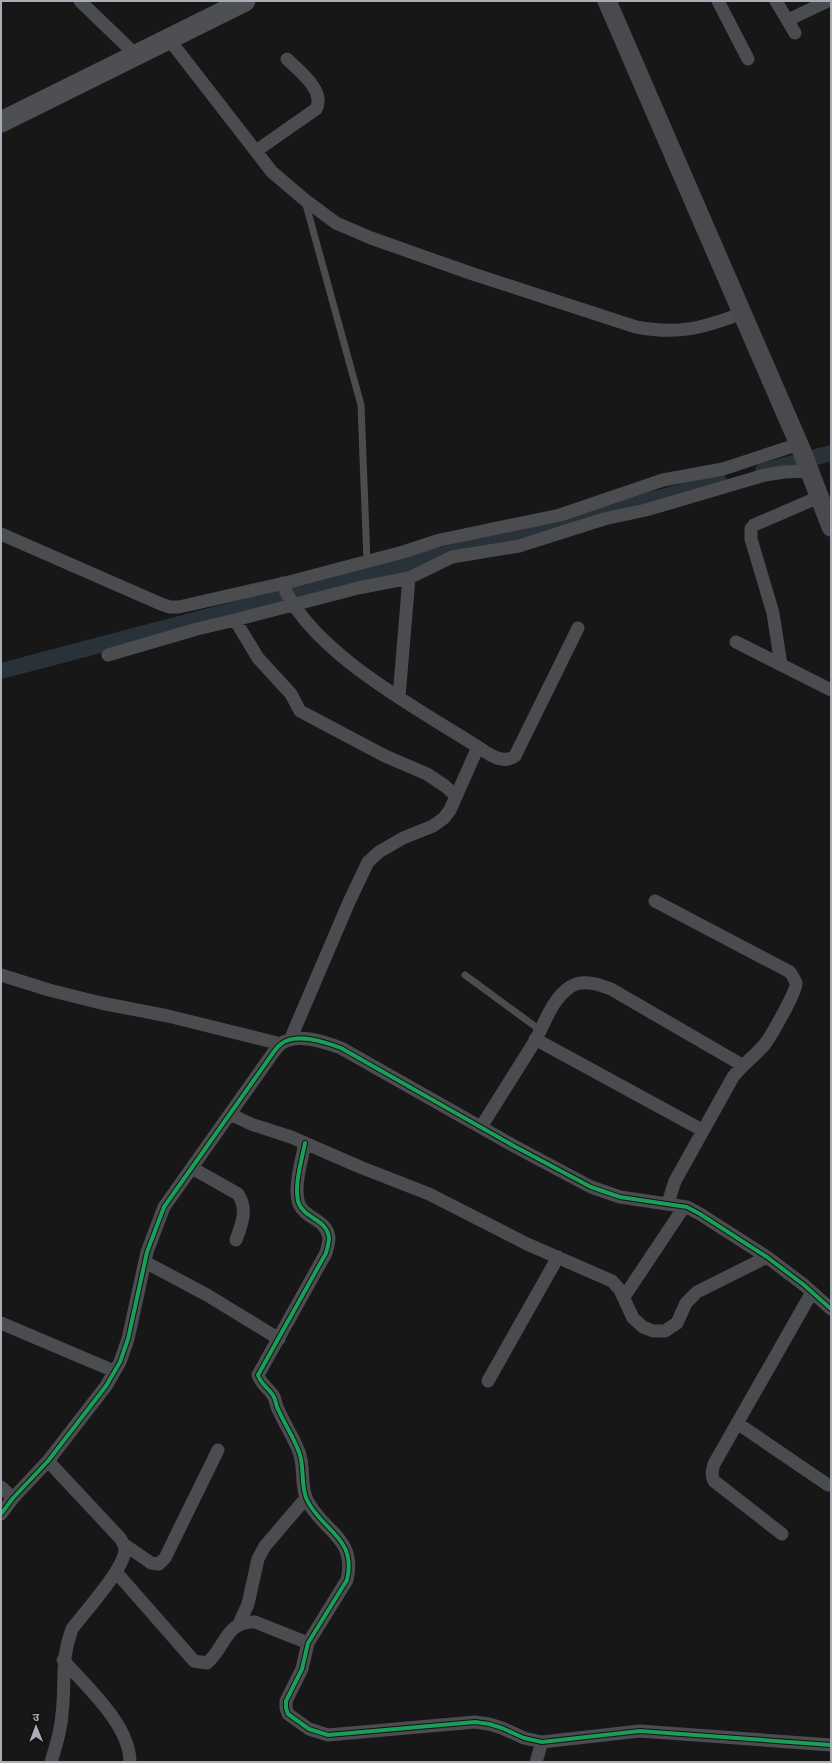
<svg xmlns="http://www.w3.org/2000/svg" width="832" height="1763" font-family="Raleway,'Noto Sans Devanagari',sans-serif">
<rect width="100%" height="100%" fill="#171717"/>
<g fill="none" stroke-linecap="round" stroke-linejoin="round">
<!-- canal -->
<path stroke="#2a3239" stroke-width="16" d="M763 471 831 453
M1 671 719 482"/>
<!-- lane -->
<path stroke="#4b4c50" stroke-width="7" d="M305 201 361 405 367 561
M465 975 540 1030"/>
<!-- street -->
<path stroke="#4b4c50" stroke-width="13" d="M80 1 136 55
M718 1 748 59
M776 1 795 33
M788 20 828 1
M168 38 272 172 305 200 336 223 371 238 473 274 636 327C679 335 703 328 743 313
M256 151 316 109C326 91 299 71 287 59
M1 534 161 604 170 607H179L289 582 403 552 440 540 560 515 663 480 723 469 799 444
M282 583C310 652 417 708 478 747L450 810 444 818 433 826 403 838 379 852 368 862 349 902 290 1040
M235 620 258 658 291 694 300 711 385 756 427 774 445 786 456 796
M736 642 831 690
M108 655 197 629 235 620 358 588 409 578 452 557 519 546 604 519 646 510 765 475 784 472 809 471
M781 665 773 613 751 539V529L754 525 819 497
M399 697 409 578
M478 747C489 754 502 765 515 756L578 628
M655 901 790 972C792 975 795 980 796 983 797 991 771 1036 765 1044 755 1056 742 1065 733 1077L675 1181 668 1203
M1 975 49 990 101 1003 168 1016 281 1044
M535 1039 702 1130
M230 1114 251 1124 291 1137 360 1167 429 1194 527 1244 612 1281 620 1290 633 1318 643 1327 653 1331H665L677 1323 686 1303 697 1292 767 1257
M481 1127C499 1098 517 1070 535 1041 545 1023 552 999 570 987 583 979 598 984 611 989L742 1065
M305 1143C302 1159 293 1188 299 1204 305 1219 327 1219 329 1238 329 1243 327 1249 326 1253L258 1375C261 1385 269 1388 274 1397 276 1401 276 1407 279 1411 285 1425 294 1438 299 1452 305 1467 300 1485 307 1500 322 1531 357 1537 347 1580L308 1643 302 1669 286 1701V1708L288 1714 309 1729 328 1735 475 1722 489 1724 502 1728 524 1738 542 1742 640 1731 831 1745
M192 1168 238 1194C248 1209 242 1224 236 1240
M145 1262 207 1295 279 1339
M624 1297 684 1207
M1 1323 114 1371
M488 1381 558 1257
M737 1423 828 1485
M48 1461 120 1538C124 1544 126 1548 124 1555 119 1574 85 1612 72 1629 60 1661 66 1683 62 1714 61 1731 56 1746 51 1762
M1 1487 13 1498
M1 1514 13 1498 48 1461 106 1386 120 1362 128 1339 147 1252 164 1207 273 1053C275 1050 278 1046 281 1044 296 1032 325 1042 341 1048L514 1146 591 1187 620 1197 687 1207 700 1214 767 1257 804 1285 831 1309
M782 1534 714 1481C711 1475 712 1471 714 1464L812 1292
M125 1545 151 1563 159 1564 165 1558 218 1450
M116 1572 194 1661 207 1663C226 1647 225 1621 255 1622L308 1643
M239 1624 248 1604 258 1559 265 1546 306 1498
M63 1660C86 1686 130 1725 130 1762
M536 1762 542 1742"/>
<!-- secondary -->
<path stroke="#4a4a4e" stroke-width="19" d="M607 1 801 449 831 527"/>
<!-- primary -->
<path stroke="#4d4f52" stroke-width="21" d="M1 122 245 1"/>
<!-- cycleway casing -->
<g stroke="#111113" stroke-width="6">
<path id="cycleway" d="M305 1143C302 1159 293 1188 299 1204 305 1219 327 1219 329 1238 329 1243 327 1249 326 1253L258 1375C261 1385 269 1388 274 1397 276 1401 276 1407 279 1411 285 1425 294 1438 299 1452 305 1467 300 1485 307 1500 322 1531 357 1537 347 1580L308 1643 302 1669 286 1701V1708L288 1714 309 1729 328 1735 475 1722 489 1724 502 1728 524 1738 542 1742 640 1731 831 1745
M1 1514 13 1498 48 1461 106 1386 120 1362 128 1339 147 1252 164 1207 273 1053C275 1050 278 1046 281 1044 296 1032 325 1042 341 1048L514 1146 591 1187 620 1197 687 1207 700 1214 767 1257 804 1285 831 1309"/>
</g>
<!-- cycleway -->
<use href="#cycleway" stroke="#1a9f57" stroke-width="4"/>
</g>
<!-- border -->
<rect width="832" height="1763" fill="none" stroke="#a8adb8" stroke-width="4"/>
<!-- north arrow -->
<g transform="translate(36 1727) rotate(359)" stroke="#111113" stroke-width="3" paint-order="stroke">
<path d="M0-3L7 15L0 10L-7 15Z" fill="#a8adb8"/>
<text y="-6" font-size="11" font-weight="bold" text-anchor="middle" fill="#a8adb8">उ</text>
</g>
</svg>
